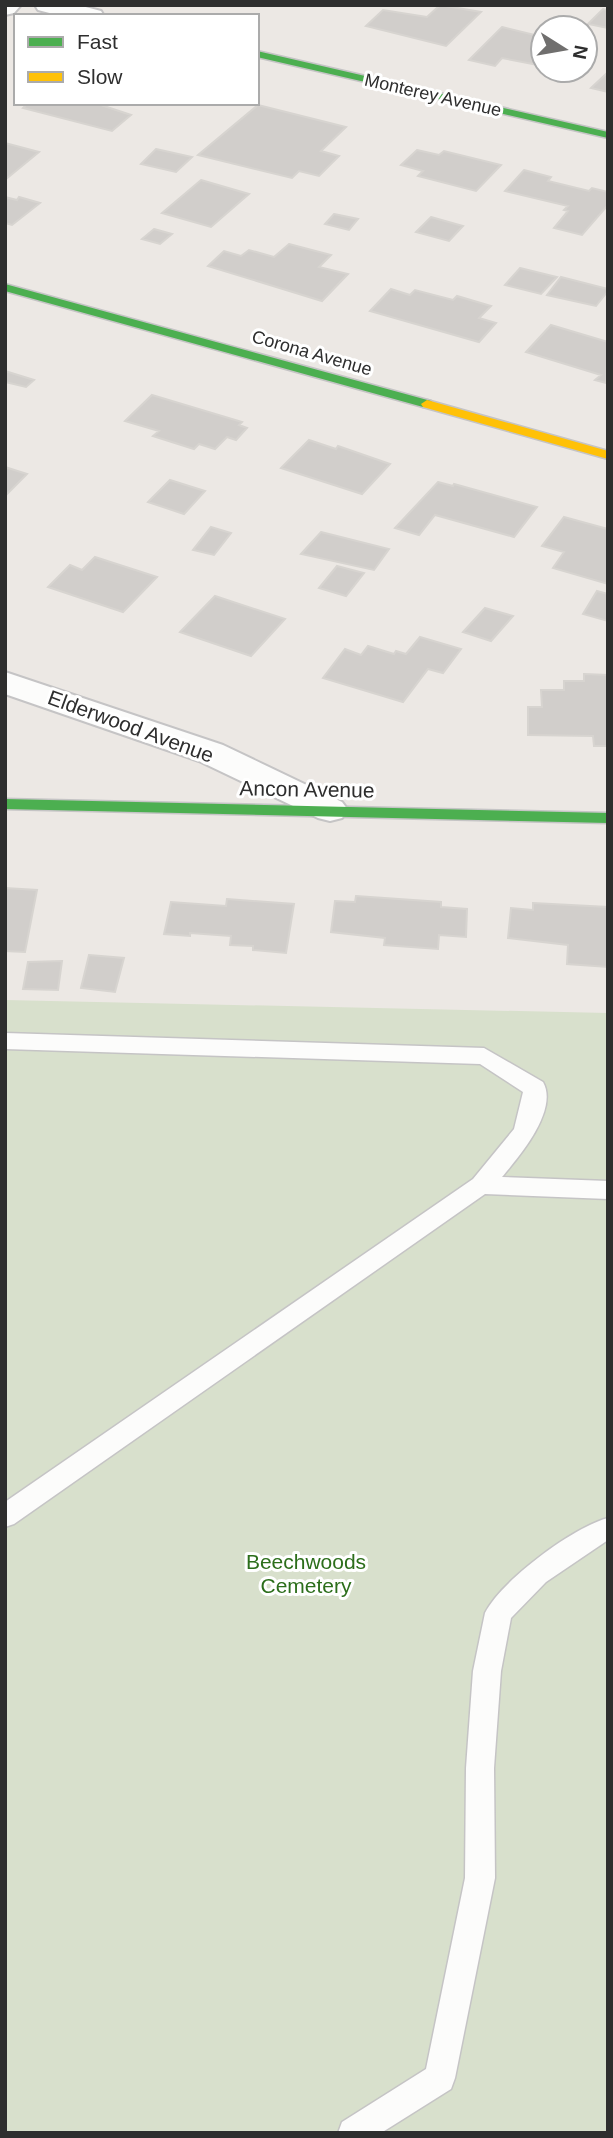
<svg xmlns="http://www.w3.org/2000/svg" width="613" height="2138" font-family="Arial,sans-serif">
<rect width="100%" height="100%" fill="#ece8e4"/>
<!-- cemetery -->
<path fill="#d8e0cc" d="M5 1000 608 1013V2133H5Z"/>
<!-- building -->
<path fill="#d1cecb" stroke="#d7d4d0" stroke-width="2" d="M440 5 481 12 446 46 366 26 383 10 427 17Z
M603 9 608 10V28L588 24Z
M502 27 543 37V66L502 58 495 66 469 60Z
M608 72V92L591 88Z
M28 103H95L131 115 112 131 23 108Z
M258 105 346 127 321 151 339 156 319 176 299 171 292 178 198 155Z
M5 143 39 152 5 180Z
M156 149 192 157 176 172 141 164Z
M417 150 439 155 444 151 501 165 476 191 418 176 423 171 401 165Z
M524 170 551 177 548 181 589 191 592 188 608 192V205L582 235 554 228 568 211 564 210 568 206 505 191Z
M201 180 249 194 211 227 162 213Z
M5 197 17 200 19 197 40 203 12 225 5 223Z
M334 214 358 219 349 230 325 224Z
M431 217 463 226 449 241 416 232Z
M154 229 172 234 160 244 142 239Z
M289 244 331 255 319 267 348 274 322 301 208 266 224 251 241 256 249 250 274 257Z
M520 268 557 277 541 294 505 285Z
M561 277 608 289V291L596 306 547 295Z
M391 289 410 295 415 290 453 300 457 296 491 306 479 318 496 323 479 342 370 311Z
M551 325 608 342 606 383 595 380 601 375 526 352Z
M5 371 34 380 26 387 5 382Z
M152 395 242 422 239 425 247 428 236 440 227 437 215 449 199 444 194 449 153 436 159 431 125 421Z
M309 440 336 449 338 446 390 464 362 494 281 468Z
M5 467 27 474 5 496Z
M170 480 205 491 184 514 148 502Z
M438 482 453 486 454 484 537 507 514 537 435 515 419 535 395 528Z
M564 517 608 529V584L553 568 564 552 542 546Z
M211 527 231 533 214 555 193 550Z
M321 532 389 549 374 570 301 554Z
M95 557 157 577 123 612 48 587 70 565 82 570Z
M337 566 364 573 346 596 319 588Z
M597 591 608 594V621L583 614Z
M215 596 285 619 251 656 180 632Z
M485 608 513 616 491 641 463 632Z
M420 637 461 649 443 673 428 669 403 702 323 678 345 649 361 655 368 646 394 654 396 651 406 654Z
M584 674 608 675V746H594L593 736 528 735V707H542L541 690H564V681H584Z
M5 888 37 890 25 952 5 951Z
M356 896 441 902V907L467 909 466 937 439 935 438 949 384 945 385 938 331 932 335 901 355 902Z
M227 899 294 904 286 953 253 950V946L230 945 231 936 190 933V936L164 934 171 902 226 906Z
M533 903 608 907V967L567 964 568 945 508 938 511 908 533 910Z
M89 955 124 958 115 992 81 988Z
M62 961 58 990 23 989 28 962Z"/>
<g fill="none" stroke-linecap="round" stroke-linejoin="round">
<!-- lane casing -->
<g stroke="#c5c4c5" stroke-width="3">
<path id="lane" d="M5 1033 484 1048 543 1082C559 1110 519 1157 502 1177L608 1181V1199L485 1194 14 1524 5 1527V1502L473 1179 514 1129 523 1092 480 1064 5 1049Z
M608 1518V1540L546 1582 511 1618 501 1671 494 1768 495 1878 455 2078 451 2089 381 2133H338L342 2122 426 2069 465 1878 466 1768 473 1671 485 1613C501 1581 573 1527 608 1518Z"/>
</g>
<!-- street casing -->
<g stroke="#c5c4c5" stroke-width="4">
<path id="street" d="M5 5H21L14 13 5 15Z
M35 5H78L101 11 104 16H61L38 10Z
M5 672 223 745 342 802 348 810 342 818 330 821 318 818 199 761 5 694Z"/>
</g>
<!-- fast casing -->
<g stroke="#c5c4c5" stroke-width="3">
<path id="fast" d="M257 51 608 132V138L257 57Z
M5 284 431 401 433 404 431 407H423L5 291Z
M5 799 608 813V823L5 809Z"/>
</g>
<!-- slow casing -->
<g stroke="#c5c4c5" stroke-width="3">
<path id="slow" d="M427 400 608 451V459L423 407 421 404Z"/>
</g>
<!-- lane -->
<use href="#lane" fill="#fcfcfb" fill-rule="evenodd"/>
<!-- street -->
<use href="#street" fill="#fcfcfb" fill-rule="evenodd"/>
<!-- fast -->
<use href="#fast" fill="#4caf50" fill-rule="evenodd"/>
<!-- slow -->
<use href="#slow" fill="#ffc107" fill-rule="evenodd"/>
</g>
<g text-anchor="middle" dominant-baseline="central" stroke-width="6" stroke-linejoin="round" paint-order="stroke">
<!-- far-street labels -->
<g font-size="18" fill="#2e2e2e" stroke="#fff">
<text transform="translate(433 95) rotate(13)">Monterey Avenue</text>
<text transform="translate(312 353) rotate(16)">Corona Avenue</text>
</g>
<!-- street labels -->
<g font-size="21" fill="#2e2e2e" stroke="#fff">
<text transform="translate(131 726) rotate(20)">Elderwood Avenue</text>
<text transform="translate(307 789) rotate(1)">Ancon Avenue</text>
</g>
<!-- park labels -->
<g font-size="21" fill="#2c6e1b" stroke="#fff">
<text x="306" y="1561">Beechwoods<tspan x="306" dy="24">Cemetery</tspan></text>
</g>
</g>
<!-- border -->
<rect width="613" height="2138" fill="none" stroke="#2e2e2e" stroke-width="14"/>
<!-- legend -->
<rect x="14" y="14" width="245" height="91" fill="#ffffff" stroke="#ababab" stroke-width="2"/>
<rect x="28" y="37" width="35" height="10" fill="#4caf50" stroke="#ababab" stroke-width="2"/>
<text x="77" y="49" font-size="21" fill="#2e2e2e">Fast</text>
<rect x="28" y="72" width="35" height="10" fill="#ffc107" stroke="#ababab" stroke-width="2"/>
<text x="77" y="84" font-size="21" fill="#2e2e2e">Slow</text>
<!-- north arrow -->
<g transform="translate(564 49) rotate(101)"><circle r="33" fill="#ffffff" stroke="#ababab" stroke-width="2"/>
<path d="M0-5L12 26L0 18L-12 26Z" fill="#706f6e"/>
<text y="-10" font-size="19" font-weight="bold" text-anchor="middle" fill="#2e2e2e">N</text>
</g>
</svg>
